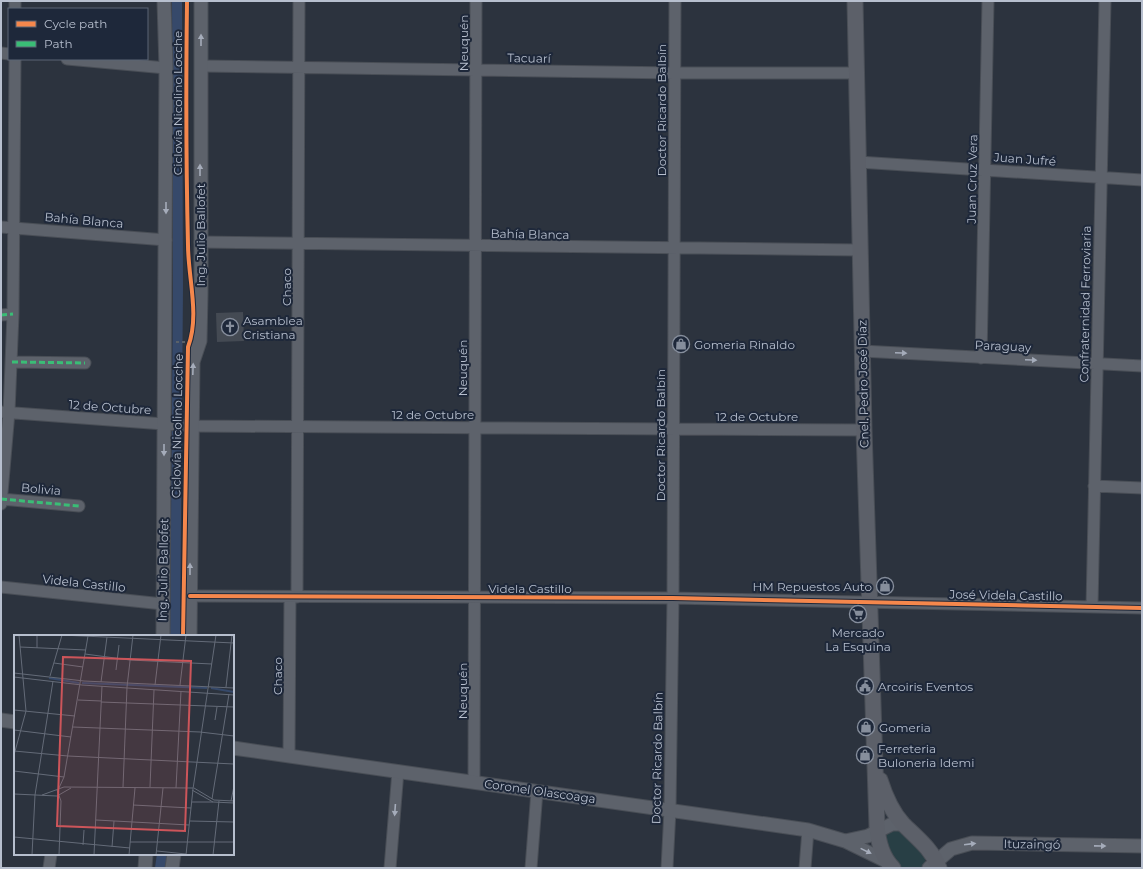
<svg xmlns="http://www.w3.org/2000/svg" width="1143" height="869" font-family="Montserrat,sans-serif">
<rect width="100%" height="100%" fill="#2c333e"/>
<!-- green -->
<path fill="#283f45" d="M896 830 902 831 925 856V863L921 868H900L890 858 885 836 888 832Z"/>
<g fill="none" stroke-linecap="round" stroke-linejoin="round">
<!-- canal -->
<path stroke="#36496a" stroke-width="10" d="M175 636 178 288 177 1
M160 868 162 854"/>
</g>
<!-- building -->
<path fill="#444a53" d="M243 312 244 341 217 342 216 313Z"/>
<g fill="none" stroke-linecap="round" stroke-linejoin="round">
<!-- minor casing -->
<g stroke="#494e56" stroke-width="13">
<path id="minor" d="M15 1V9
M1 53 9 54
M67 59 166 68
M201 66 674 73H856
M858 162 1142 180
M1 227 166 240
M200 242 860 250
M1 315 13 314
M862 351 1142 366
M981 358 988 1
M12 362 85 363
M1 412 191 426 864 430
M1094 486 1142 488
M1 499 79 506
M1 504 9 412 13 314 15 59
M1 587 163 604
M190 596 673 598 1142 608
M297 597 299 1
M1092 607 1105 1
M289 756 290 597
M474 782 476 1
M49 868 51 854
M390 868 398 771
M531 868 537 791
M667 868 670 810 673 598 675 1
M805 868 808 830"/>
</g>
<!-- tertiary casing -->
<g stroke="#494e56" stroke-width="15">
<path id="tertiary" d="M163 636 166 68 164 1
M190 636 193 362 200 341 201 294V1
M1 720 15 722
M233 748 808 830 845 841 886 861
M845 841 868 836 892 824H903
M145 868 146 854
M172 868 174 854
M929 868 951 849 972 843 1142 846"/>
</g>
<!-- secondary casing -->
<g stroke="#494e56" stroke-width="17">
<path id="secondary" d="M855 1 864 430 877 826C878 842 882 857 893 868
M880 780C885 796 892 812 903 824 917 838 932 849 939 868"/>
</g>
<!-- path -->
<path stroke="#5a6168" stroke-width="2" stroke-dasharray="3 3" stroke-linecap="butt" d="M176 342H188"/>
<!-- minor -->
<use href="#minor" stroke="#5d626b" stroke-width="11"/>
<!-- tertiary -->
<use href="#tertiary" stroke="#5d626b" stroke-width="13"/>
<!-- secondary -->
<use href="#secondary" stroke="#5c6069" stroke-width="15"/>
<!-- quiet -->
<path stroke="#3abd76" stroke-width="3" stroke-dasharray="6 3" stroke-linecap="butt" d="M1 315 13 314
M12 362 85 363
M1 499 79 506"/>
<!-- cycleway casing -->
<g stroke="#1e283a" stroke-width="6">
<path id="cycleway" d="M190 596 673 598 1142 608
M183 636 188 347C200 315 188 278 188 245 186 164 186 82 187 1"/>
</g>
<!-- cycleway -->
<use href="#cycleway" stroke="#f5874c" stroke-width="4"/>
</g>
<!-- one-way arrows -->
<defs><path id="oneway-solid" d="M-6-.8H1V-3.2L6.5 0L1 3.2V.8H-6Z"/></defs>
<g fill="#a5acba">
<use href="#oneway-solid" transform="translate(201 40) rotate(-90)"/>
<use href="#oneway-solid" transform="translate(200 170) rotate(-90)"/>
<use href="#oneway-solid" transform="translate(166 208) rotate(90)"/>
<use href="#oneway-solid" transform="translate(901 353) rotate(3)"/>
<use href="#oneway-solid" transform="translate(1031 360) rotate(3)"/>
<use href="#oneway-solid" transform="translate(193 369) rotate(-88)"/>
<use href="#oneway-solid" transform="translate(164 450) rotate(90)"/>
<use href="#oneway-solid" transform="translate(190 569) rotate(-90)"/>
<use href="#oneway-solid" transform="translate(395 810) rotate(94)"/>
<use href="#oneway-solid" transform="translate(970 844) rotate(-7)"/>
<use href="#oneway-solid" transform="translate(1100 846) rotate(1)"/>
<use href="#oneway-solid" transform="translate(866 851) rotate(26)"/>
</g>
<!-- icons -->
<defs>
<g id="church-ring" transform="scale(0.9)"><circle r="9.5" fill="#1e283a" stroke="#868e9c" stroke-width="1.5"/><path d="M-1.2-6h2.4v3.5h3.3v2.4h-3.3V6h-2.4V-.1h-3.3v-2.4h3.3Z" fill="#868e9c"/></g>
<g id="shop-ring" transform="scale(0.9)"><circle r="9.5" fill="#1e283a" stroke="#868e9c" stroke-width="1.5"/><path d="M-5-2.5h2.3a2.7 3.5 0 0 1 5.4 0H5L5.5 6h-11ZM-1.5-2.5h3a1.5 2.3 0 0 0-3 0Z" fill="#868e9c"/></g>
<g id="supermarket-ring" transform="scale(0.9)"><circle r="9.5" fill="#1e283a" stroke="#868e9c" stroke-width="1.5"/><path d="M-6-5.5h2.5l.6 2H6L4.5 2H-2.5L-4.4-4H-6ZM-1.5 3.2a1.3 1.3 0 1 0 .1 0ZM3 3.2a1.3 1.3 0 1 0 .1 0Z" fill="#868e9c"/></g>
<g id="civic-ring" transform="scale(0.9)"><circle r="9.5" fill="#1e283a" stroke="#868e9c" stroke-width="1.5"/><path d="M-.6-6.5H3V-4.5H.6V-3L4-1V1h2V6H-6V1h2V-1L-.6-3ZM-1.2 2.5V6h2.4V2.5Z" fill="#868e9c"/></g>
</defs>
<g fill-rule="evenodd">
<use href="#church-ring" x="230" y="327"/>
<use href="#shop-ring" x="681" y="344"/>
<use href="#shop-ring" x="885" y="586"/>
<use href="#supermarket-ring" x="858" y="614"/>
<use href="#civic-ring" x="865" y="686"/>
<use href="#shop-ring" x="866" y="727"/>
<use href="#shop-ring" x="865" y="755"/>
</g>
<g text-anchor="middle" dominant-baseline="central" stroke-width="4" stroke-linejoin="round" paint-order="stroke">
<!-- street labels -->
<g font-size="12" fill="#b7bfce" stroke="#1e283a">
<text transform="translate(463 43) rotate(-90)">Neuquén</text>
<text transform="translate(529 58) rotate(1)">Tacuarí</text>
<text transform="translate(177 103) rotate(-90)">Ciclovía Nicolino Locche</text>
<text transform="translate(661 110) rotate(-90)">Doctor Ricardo Balbín</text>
<text transform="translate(1025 159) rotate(4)">Juan Jufré</text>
<text transform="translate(972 179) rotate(-89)">Juan Cruz Vera</text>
<text transform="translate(84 220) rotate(5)">Bahía Blanca</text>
<text transform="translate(530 234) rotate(1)">Bahía Blanca</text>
<text transform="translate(200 235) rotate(-90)">Ing. Julio Ballofet</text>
<text transform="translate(286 287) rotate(-90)">Chaco</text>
<text transform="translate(1085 304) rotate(-89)">Confraternidad Ferroviaria</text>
<text transform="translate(1003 346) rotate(3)">Paraguay</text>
<text transform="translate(462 368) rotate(-90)">Neuquén</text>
<text transform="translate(863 384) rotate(-91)">Cnel. Pedro José Díaz</text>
<text transform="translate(110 407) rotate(4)">12 de Octubre</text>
<text x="433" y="414">12 de Octubre</text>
<text x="757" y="416">12 de Octubre</text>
<text transform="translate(177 426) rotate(-89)">Ciclovía Nicolino Locche</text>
<text transform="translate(660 435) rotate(-90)">Doctor Ricardo Balbín</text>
<text transform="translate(41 489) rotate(5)">Bolivia</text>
<text transform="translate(163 570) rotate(-89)">Ing. Julio Ballofet</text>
<text transform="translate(84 583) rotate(6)">Videla Castillo</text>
<text x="530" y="588">Videla Castillo</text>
<text transform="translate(1006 595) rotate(1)">José Videla Castillo</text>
<text transform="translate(277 676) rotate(-90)">Chaco</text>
<text transform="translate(462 691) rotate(-90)">Neuquén</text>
<text transform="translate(657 758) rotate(-89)">Doctor Ricardo Balbín</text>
<text transform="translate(540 791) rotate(8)">Coronel Olascoaga</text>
<text transform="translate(1032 844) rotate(1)">Ituzaingó</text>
</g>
<!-- poi labels -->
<g font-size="12" fill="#b7bfce" stroke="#1e283a" text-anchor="start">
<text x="243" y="320">Asamblea<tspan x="243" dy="14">Cristiana</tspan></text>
<text x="694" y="344">Gomeria Rinaldo</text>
<text x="872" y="586" text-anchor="end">HM Repuestos Auto</text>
<text x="858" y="632" text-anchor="middle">Mercado<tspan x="858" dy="14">La Esquina</tspan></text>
<text x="878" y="686">Arcoiris Eventos</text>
<text x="879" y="727">Gomeria</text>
<text x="878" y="748">Ferreteria<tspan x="878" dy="14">Buloneria Idemi</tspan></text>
</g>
</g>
<!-- overview -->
<g transform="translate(14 635)">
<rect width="220" height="220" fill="#2c333e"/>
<path fill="none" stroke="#36496a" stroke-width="2" d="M35 43 65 48M68 48 193 53M197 53 220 57"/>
<path fill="none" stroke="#646b78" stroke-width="1" d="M23 0V13M47 0 220 8M6 12 72 15M71 19 116 25 198 29M40 28 69 32M102 35 105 10M0 38 70 46 220 53M36 41 48 0M0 42 68 50 220 60M87 47 93 2M141 50 147 0M166 50 172 0M212 52 218 0M64 65 87 66M87 67 220 72M0 75 61 81M201 85 203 72M59 92 186 97 220 101M0 95 57 102M0 116 54 121 220 129M0 120 12 76 5 0M0 136 50 142M109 152 113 52 119 0M136 152 140 55M45 153 50 142 74 1M162 153 167 56M180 153 200 165 220 166M179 154 202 0M43 155 47 166 45 220M178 155 199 167 220 168M0 159 43 161 57 153M28 160 50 152 179 153M198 164 215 59M217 166 220 151M178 167H199M119 170 177 173M82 185 175 190M176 186 220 187M0 202 116 213M116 207H220M69 210 70 195M98 212 100 186M143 216 172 219M18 220 21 160 39 46M80 220 88 51M115 220 121 153M142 220 149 153M172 220 179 154M199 220 205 166"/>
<path fill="#cd555a" fill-opacity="0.15" stroke="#cd555a" stroke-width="2" d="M49 22 177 26 171 196 43 191Z"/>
<rect width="220" height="220" fill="none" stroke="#b7bfce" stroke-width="2"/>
</g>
<!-- border -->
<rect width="1143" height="869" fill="none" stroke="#b7bfce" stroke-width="4"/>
<!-- legend -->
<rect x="8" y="8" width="140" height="52" fill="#1e283a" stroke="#5b6475"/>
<rect x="16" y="21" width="20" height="6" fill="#f5874c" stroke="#5b6475"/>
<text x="44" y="28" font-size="12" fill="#b7bfce">Cycle path</text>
<rect x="16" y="41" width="20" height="6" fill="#3abd76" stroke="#5b6475"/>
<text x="44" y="48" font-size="12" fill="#b7bfce">Path</text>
</svg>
